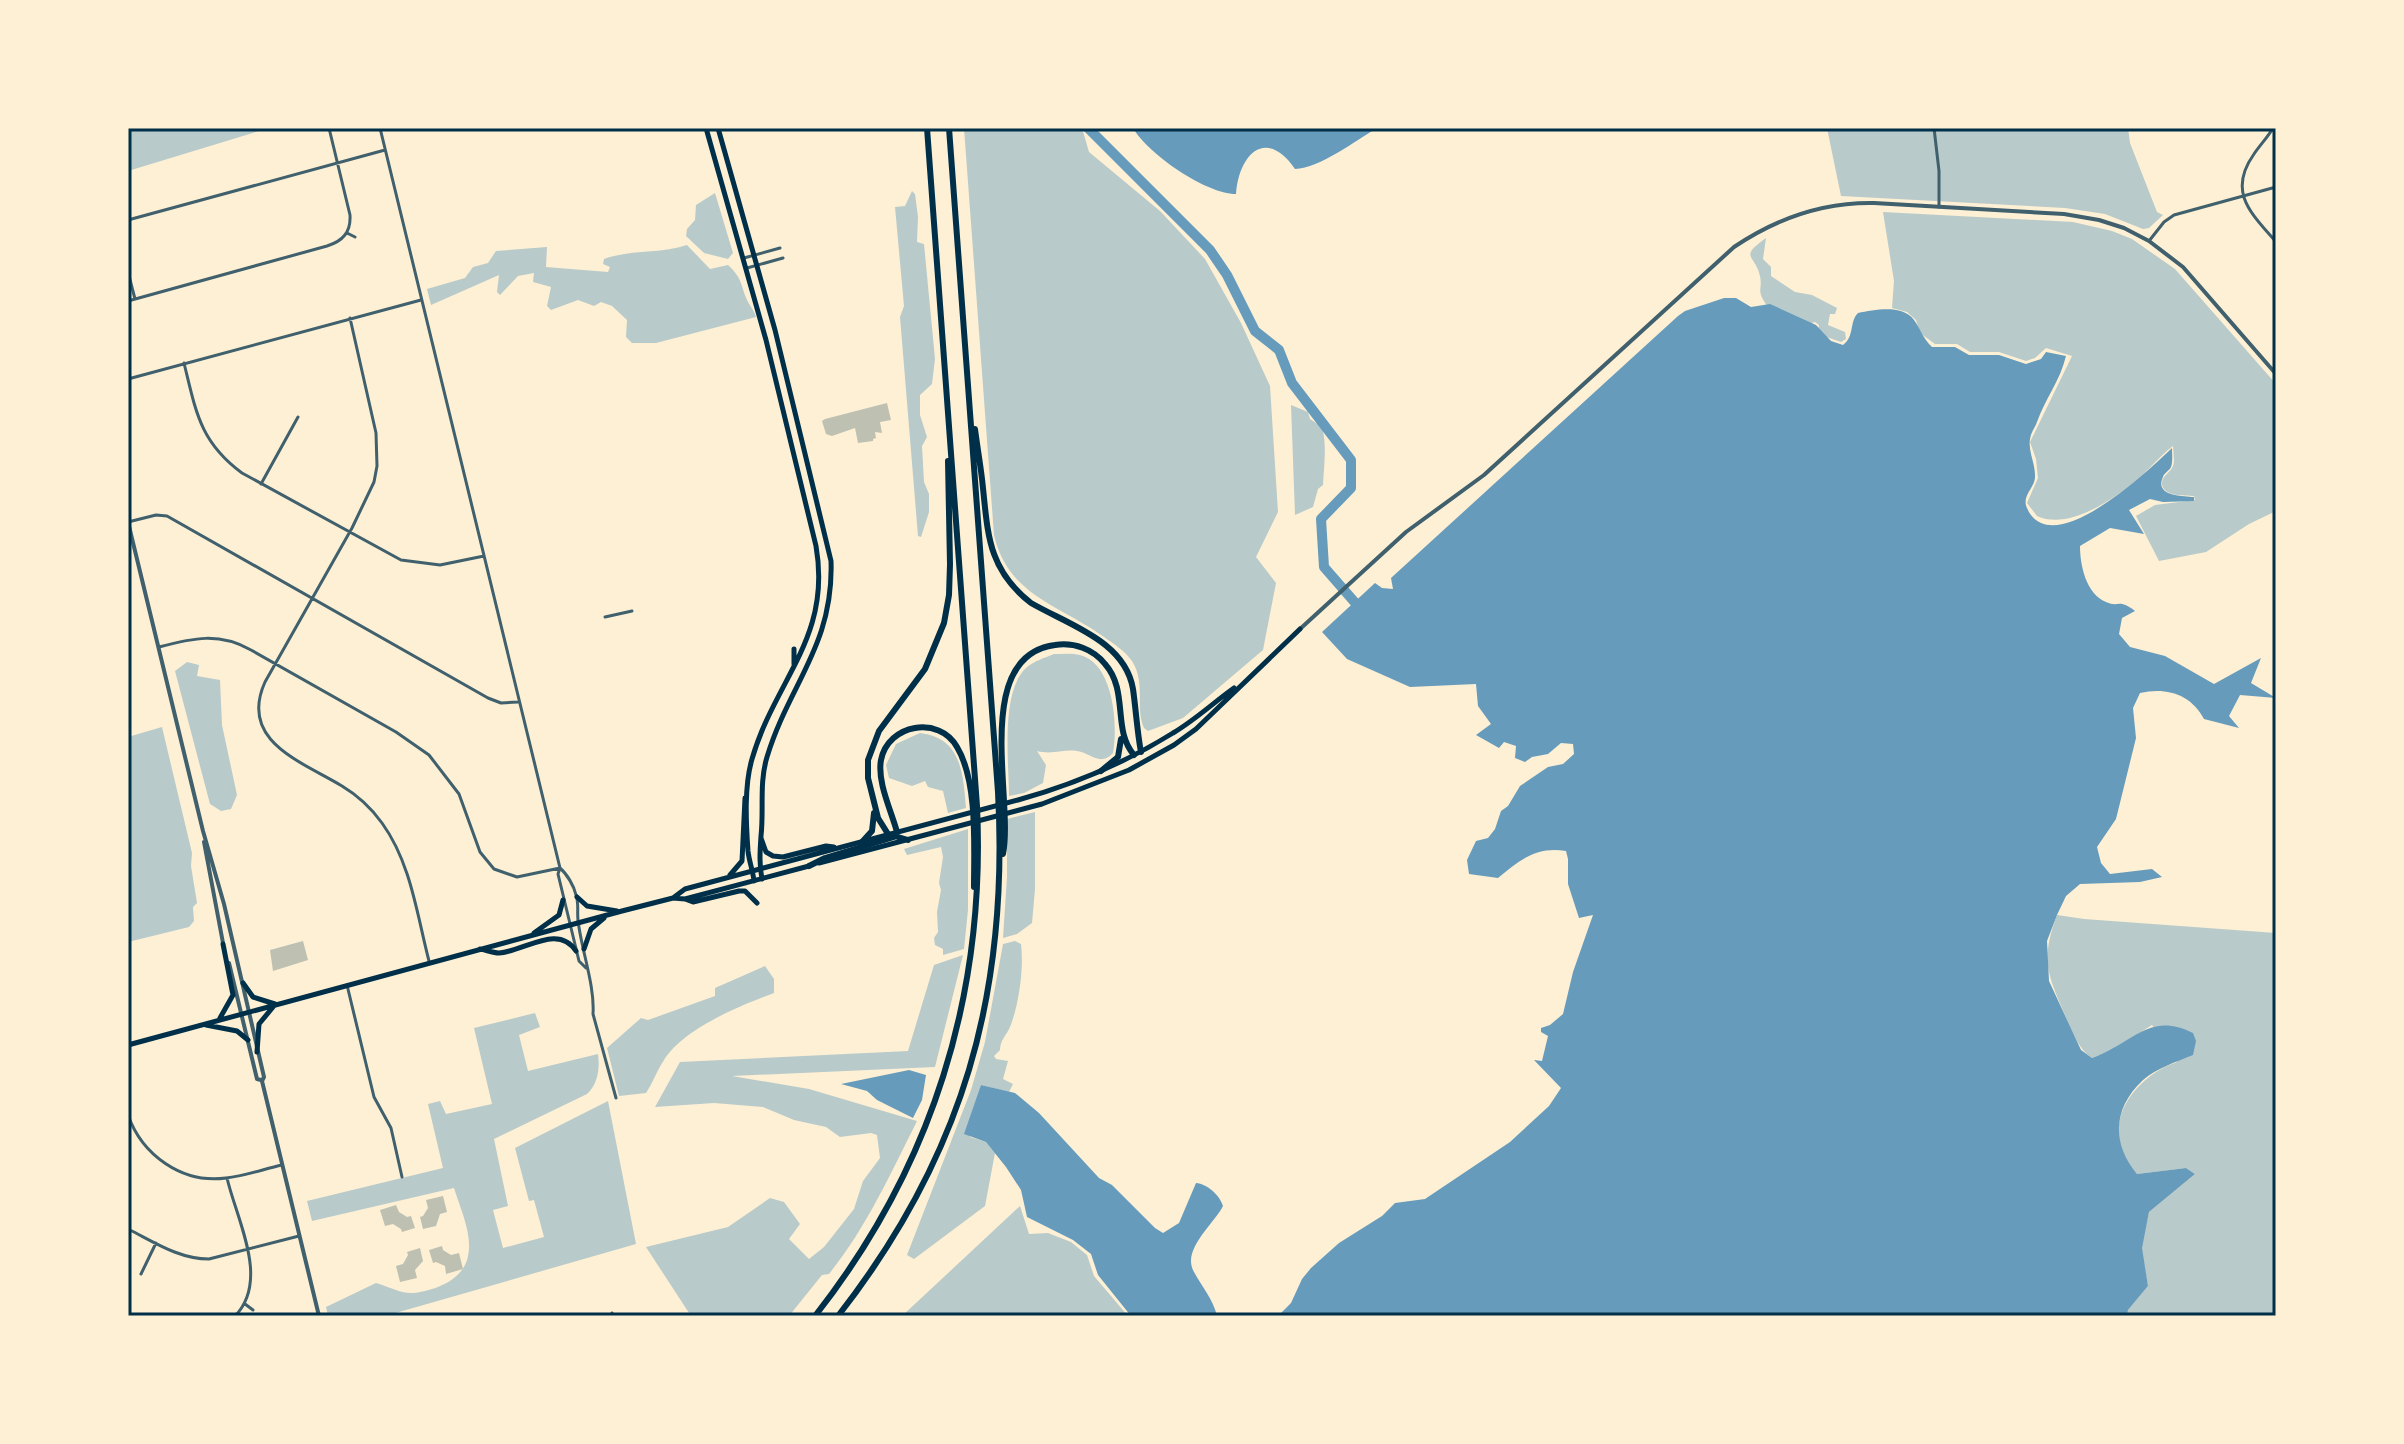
<svg xmlns="http://www.w3.org/2000/svg" width="2404" height="1444" font-family="Overpass,sans-serif">
<rect width="100%" height="100%" fill="#fdf0d5"/>
<!-- green -->
<path fill="#b9caca" d="M128 128H269L128 171Z
M964 128H1082L1089 152 1160 211 1205 259 1241 323 1270 386 1278 512 1256 557 1276 583 1263 650 1183 718 1148 731 1144 728C1135 707 1146 683 1132 661 1125 651 1114 644 1104 637 1060 605 1008 596 994 535Z
M1827 128H2128L2130 143 2157 212 2163 215 2149 228 2143 229 2105 214 2065 208 1841 196Z
M912 191 915 194 918 217 917 242 924 244 935 359 932 384 920 395V415L927 437 922 446 924 482 929 494V512L921 537 918 536 900 317 904 306 895 207 905 206Z
M715 193 733 253 728 259 704 253 686 236 687 229 695 220 696 205Z
M1883 212 2073 222 2112 231 2132 239 2175 269 2276 384V511L2249 524 2206 552 2159 561 2136 516 2155 505 2195 500 2194 496C2185 495 2161 497 2162 482 2163 475 2171 472 2173 466 2175 461 2173 451 2173 446 2161 455 2151 467 2140 477 2116 498 2069 531 2037 516L2027 503 2038 478 2036 459 2030 442 2072 356 2046 348 2035 358 2026 361 1999 352H1970L1957 344H1935L1920 333 1916 320 1907 312 1892 308 1894 281Z
M1766 238 1763 259 1771 267V276L1795 292 1812 295 1837 308 1835 314H1830L1828 325 1845 332 1846 339 1841 342 1818 334 1819 325 1815 322 1808 324 1768 307C1755 289 1763 291 1760 276 1755 254 1738 258 1766 238Z
M687 245 710 269 728 265C743 279 740 284 747 300 750 306 754 310 756 317L656 343H632L626 337 627 320 612 306 601 302 594 306 578 300 551 310 547 306 551 287 533 282 534 273 518 276 500 295 497 292 499 275 431 305 427 289 465 278 473 267 488 263 496 251 547 247 546 267 608 272 610 267 603 264 604 259C632 249 660 254 687 245Z
M1291 405 1308 412 1310 419 1322 427C1327 444 1324 466 1323 485L1318 489 1313 507 1295 515Z
M1054 654C1062 654 1072 653 1080 655 1114 664 1118 725 1113 753 1100 767 1091 753 1077 751 1063 749 1052 755 1037 751L1046 765 1043 783 1024 793 1009 796C1009 763 1000 692 1026 668 1034 661 1044 658 1054 654Z
M187 662 199 665 197 676 220 680 222 725 237 795 231 809 221 811 210 804 175 671Z
M162 727 192 853 191 866 197 903 193 907 194 921 189 927 128 942V737Z
M920 733C962 738 963 774 966 808L948 813 943 791 928 787 925 781 912 786 889 778 886 765 896 744Z
M1035 812V889L1032 923 1017 934 1003 938 1007 877V819Z
M968 829V910L964 949 943 955V949L935 945 934 938 938 932 937 912 941 890 939 883 943 857 941 847 907 855 904 849Z
M2057 915 2084 919 2276 933V1316H2127L2128 1310 2148 1286 2141 1248 2149 1212 2195 1174 2186 1168 2137 1174C2132 1168 2125 1161 2122 1154 2107 1113 2139 1075 2177 1062L2152 1025 2116 1048 2092 1058C2079 1049 2075 1037 2068 1022 2049 977 2039 963 2057 915Z
M1015 941 1021 944C1024 969 1019 1004 1010 1027 1006 1036 1000 1040 1000 1050L994 1056 996 1059 1008 1061 1003 1079 1013 1084 1009 1092 981 1085 970 1137 986 1142 995 1153 985 1206 914 1259 907 1255 971 1090 985 1042 1003 944Z
M963 955 935 1067 732 1076 809 1089 917 1121C891 1173 866 1228 829 1274L822 1275 789 1316H691L646 1247 728 1227 770 1198 784 1202 800 1224 789 1239 809 1259 824 1247 854 1209 863 1181 880 1158 877 1135 871 1133 840 1137 826 1127 794 1120 763 1107 714 1103 655 1107 680 1062 908 1051 934 965Z
M765 966 774 979V993C741 1005 683 1029 664 1060 657 1070 653 1083 646 1093L619 1096 607 1048 641 1018 648 1020 715 996V988Z
M535 1013 540 1027 519 1035 528 1071 598 1054C600 1068 598 1084 587 1094L494 1139 508 1206 493 1210 503 1248 544 1237 534 1200 529 1201 515 1148 608 1101 636 1244 385 1316H328L326 1307 376 1283C387 1286 402 1294 413 1293 434 1291 464 1280 468 1256 473 1235 460 1208 454 1188L312 1221 307 1201 443 1168 428 1104 440 1101 446 1114 492 1104 474 1028Z
M1020 1206 1029 1234 1048 1233 1071 1242 1087 1255 1094 1276 1128 1316H902Z"/>
<!-- water -->
<path fill="#669bbc" d="M1133 128H1377C1355 141 1320 168 1295 169 1266 127 1239 154 1236 194 1206 194 1148 154 1133 128Z
M1724 298H1736L1751 307 1770 304 1816 325 1831 341 1843 345C1855 336 1849 322 1858 313 1875 310 1902 304 1914 320 1921 330 1922 337 1932 347H1955L1969 355H1999L2026 364 2041 359 2046 352 2066 356C2060 381 2045 399 2037 422 2035 428 2031 432 2030 439 2028 451 2035 463 2035 475 2036 488 2021 495 2027 508 2051 564 2151 468 2172 448 2172 453 2173 462 2171 467 2169 471 2164 473 2163 477 2154 496 2182 496 2194 497V501L2163 502 2150 499 2129 510 2144 534 2110 528 2080 546C2080 565 2086 594 2106 602 2119 608 2118 598 2135 611L2122 618 2119 634 2130 647 2165 656 2214 684 2261 658 2251 683 2276 698 2240 695 2229 716 2239 728 2204 719C2191 694 2166 687 2140 693L2133 708 2136 738 2116 819 2097 847 2101 863 2110 874 2152 869 2162 877 2140 882 2080 884 2066 896 2057 915 2047 941 2049 981 2081 1050 2092 1058C2134 1043 2149 1011 2193 1033L2196 1041 2193 1055C2176 1062 2157 1068 2143 1080 2113 1108 2111 1143 2137 1174L2186 1168 2195 1174 2149 1212 2142 1248 2148 1286 2128 1310 2127 1316H1278L1291 1303 1302 1279 1311 1268 1339 1243 1382 1216 1395 1203 1425 1199 1510 1142 1549 1106 1561 1088 1534 1060 1542 1061 1548 1036 1541 1032V1028L1550 1025 1563 1014 1573 972 1593 915 1579 918 1568 884V859L1566 851C1537 846 1519 860 1498 878L1469 874 1467 860 1476 841 1488 838 1495 829 1501 811 1508 806 1520 786 1548 767 1563 764 1574 754 1573 744 1561 743 1548 754 1532 757 1525 762 1515 758 1516 746 1504 742 1499 748 1476 735 1491 724 1478 706 1476 684 1410 687 1347 659 1322 632 1375 583 1382 588 1393 589 1391 578 1678 316 1685 311Z
M909 1070 926 1075 922 1100 913 1118 877 1100 867 1091 841 1084Z
M981 1085 1015 1093 1039 1113 1099 1178 1112 1185 1155 1228 1163 1233 1179 1223 1196 1183C1207 1184 1220 1195 1223 1206 1214 1224 1181 1250 1194 1272 1202 1287 1213 1299 1217 1316H1131L1098 1275 1091 1254 1073 1240 1027 1217 1021 1190 1006 1167 986 1142 964 1134Z"/>
<g fill="none" stroke-linecap="round" stroke-linejoin="round">
<!-- river -->
<path stroke="#669bbc" stroke-width="10" d="M1088 128 1210 250 1227 275 1255 331 1279 350 1292 383 1351 460V488L1321 519 1324 567 1358 606"/>
</g>
<!-- building -->
<path fill="#bec0b2" d="M887 403 891 420 880 422 882 433 875 432 876 438 873 439V441L858 443 855 428 832 436 826 434 822 421 825 419Z
M303 941 308 960 273 971 270 950Z
M443 1196 447 1212 440 1214 436 1226 423 1229 420 1217 423 1216 428 1208 426 1200Z
M396 1205 399 1212 407 1217 411 1216 415 1228 402 1232 401 1229 393 1224 385 1226 380 1210Z
M442 1246 443 1250 451 1255 459 1253 463 1269 446 1274 445 1266 436 1262 433 1263 429 1250Z
M420 1248 423 1261 415 1270 417 1278 400 1282 396 1266 403 1264 408 1255 407 1252Z"/>
<g fill="none" stroke-linecap="round" stroke-linejoin="round">
<!-- pedestrian -->
<path stroke="#3f606c" stroke-width="3" d="M605 617 632 611"/>
<!-- minor -->
<path stroke="#3f606c" stroke-width="3" d="M380 128 560 868 558 874 579 961 586 968
M1934 128 1939 171V207
M2273 128C2268 137 2260 145 2254 154 2227 192 2251 213 2276 242
M128 220 385 150
M347 233 355 237
M2149 241 2164 222 2174 215 2276 187
M744 258 780 248
M747 268 783 258
M128 272 135 299
M128 301 327 246C343 241 351 232 350 215L329 128
M350 318 376 433 377 466 374 482 352 528 265 682C238 742 303 762 342 786 357 795 372 809 382 823 411 863 417 915 429 961
M184 363C196 412 200 442 242 473L401 560 440 565 484 556
M128 379 421 300
M261 484 298 417
M128 522 156 515 167 516 488 698 501 703 518 702
M159 647C193 638 219 632 251 650L396 732 429 755 459 794 480 852 494 869 517 877 560 868
M560 868C567 874 574 886 576 895 579 903 577 912 578 920 581 949 595 985 593 1014L616 1098
M347 985 374 1097 391 1128 402 1177
M128 1115C142 1155 182 1184 226 1178 245 1176 264 1169 282 1165
M227 1178C237 1221 270 1280 235 1316
M128 1229C154 1242 179 1259 209 1259L299 1236
M141 1274 156 1243
M245 1304 253 1310
M611 1316 612 1313"/>
<!-- tertiary -->
<path stroke="#3f606c" stroke-width="4" d="M128 522 203 831 224 904 264 1077 262 1081 319 1316
M1300 629 1406 532 1484 475 1734 247C1777 218 1822 202 1874 203L2064 214 2099 220 2124 228 2149 241 2183 267 2276 374
M204 842 223 943
M229 963 257 1079 261 1080"/>
<!-- secondary -->
<path stroke="#003049" stroke-width="5" d="M706 128 766 340 816 546C832 638 775 679 752 759 744 786 746 823 748 851 749 861 753 871 754 881
M718 128 775 330 831 561C834 645 789 684 767 757 759 783 764 810 761 836 760 851 759 864 762 879
M794 649V664
M761 838 766 852 773 856 783 857 826 846 834 847
M819 863 1042 804 1129 770 1174 745 1196 729 1300 629
M730 875 742 861 745 798
M577 897 587 906 617 911
M673 898 685 889 1018 800C1072 785 1125 763 1173 733 1195 720 1213 703 1234 688
M685 899 693 902 739 891H745L757 903
M534 933 559 915 563 900
M480 949C486 950 493 953 499 953 525 951 558 923 576 951
M584 949 591 929 604 918
M243 983 253 997 275 1004
M220 1018 233 995 223 944
M206 1025 237 1031 248 1040
M128 1045 622 911 673 898 685 899 809 866
M257 1052 259 1024 273 1007"/>
<!-- motorway -->
<path stroke="#003049" stroke-width="6" d="M975 429C977 445 980 462 982 479 988 531 986 568 1031 603 1069 625 1125 641 1133 689 1136 710 1137 731 1141 752
M1101 771 1118 757 1121 739
M908 840 888 834 878 818 868 778V760L879 731 925 669 944 623 949 595 950 564 948 461
M862 842 872 831 874 813
M1003 854C1014 800 971 656 1055 645 1074 642 1093 649 1105 664 1129 691 1112 730 1134 755
M809 866 825 858 894 837 897 832C891 810 877 782 881 760 888 724 939 715 957 747 978 782 974 847 974 887
M815 1316C932 1167 986 995 977 806L927 128
M838 1316C963 1156 1009 994 998 792L949 128"/>
</g>
<!-- border -->
<rect width="2404" height="1444" fill="none" stroke="#fdf0d5" stroke-width="260"/>
<rect x="130" y="130" width="2144" height="1184" fill="none" stroke="#003049" stroke-width="3"/>
</svg>
